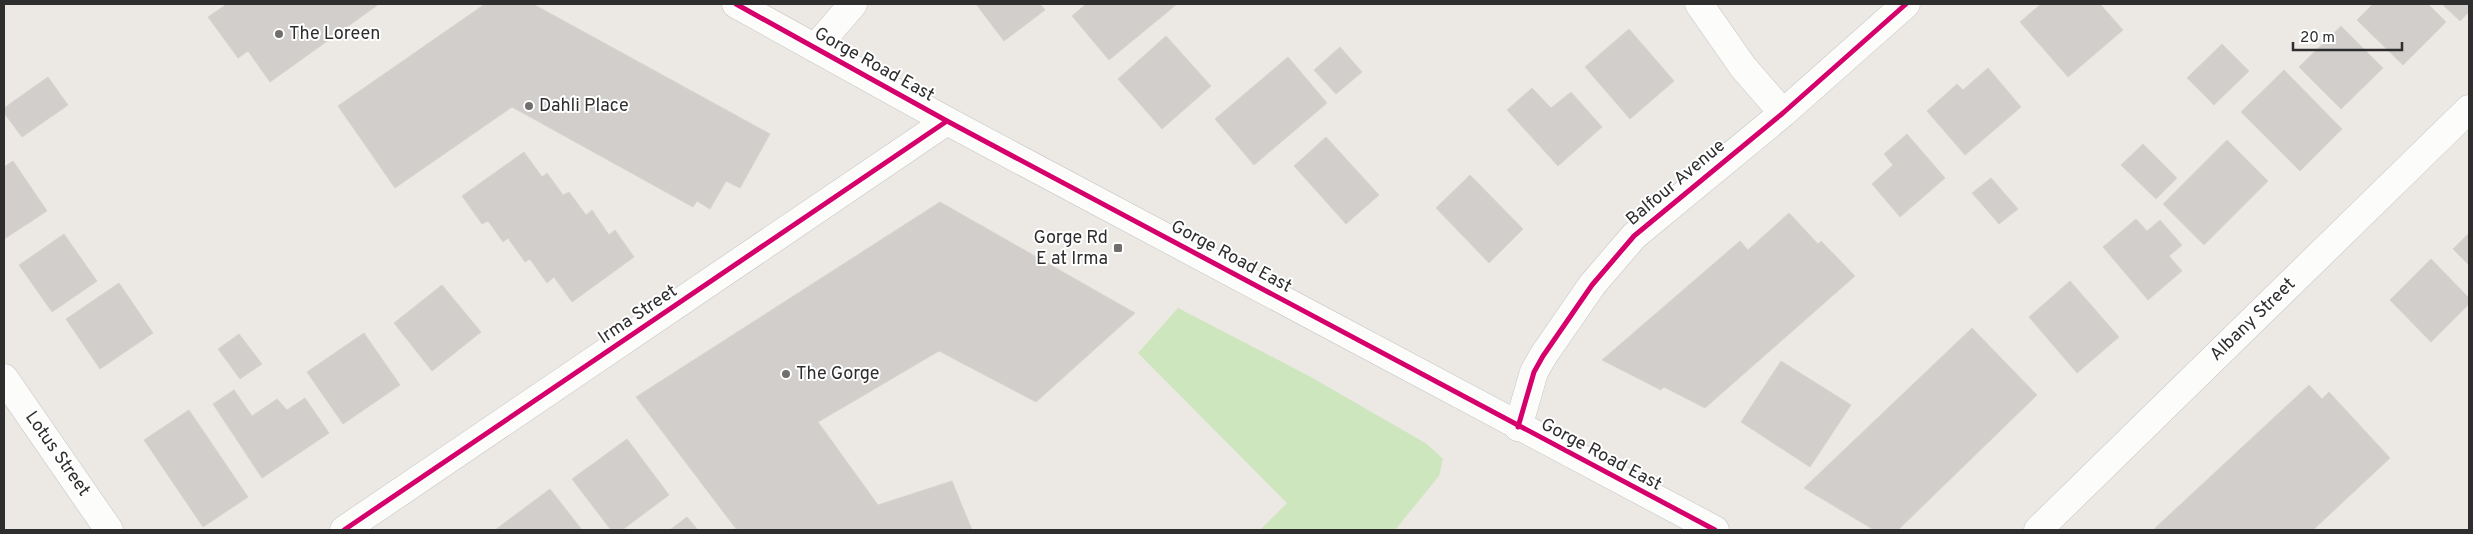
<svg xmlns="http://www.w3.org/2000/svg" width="2473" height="534" font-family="Overpass,sans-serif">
<rect width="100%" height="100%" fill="#ece8e4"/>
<!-- green -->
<path fill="#cee6be" d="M1178 308 1309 376 1427 444 1443 459 1439 476 1395 530H1260L1287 503 1138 353Z"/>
<!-- building -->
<path fill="#d1cecb" stroke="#d7d4d0" d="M227 4H379L270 82 248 51 238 58 208 17Z
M485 4H533L770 134 740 188 726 181 710 209 697 201 693 207 512 107 395 188 338 106Z
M976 4H1040L1045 10 1004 41Z
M1086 4H1177L1109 60 1072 16Z
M2041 4H2100L2123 30 2068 77 2020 22Z
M2373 4H2428L2446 22 2403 65 2357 20Z
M2442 4H2469V12L2460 21Z
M2341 26 2383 68 2341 109 2299 67Z
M1629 29 1674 81 1630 119 1585 67Z
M1166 36 1211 86 1162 129 1118 79Z
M2222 44 2249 71 2214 105 2187 78Z
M1340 47 1362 72 1336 94 1314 70Z
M1288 57 1327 103 1254 165 1215 119Z
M1988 68 2021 107 1965 155 1927 111 1957 84 1963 90Z
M2284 70 2342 129 2300 171 2241 112Z
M48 77 68 105 22 137 4 113V108Z
M1532 88 1551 108 1571 92 1602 127 1558 166 1507 110Z
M1907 134 1945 178 1900 217 1872 184 1893 165 1884 154Z
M1326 137 1379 195 1346 224 1294 166Z
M2227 140 2268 181 2204 245 2163 204Z
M2143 144 2177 178 2156 199 2121 165Z
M524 152 542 177 547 173 563 195 569 192 586 215 592 210 609 235 615 230 634 257 572 302 554 277 547 283 530 259 525 262 508 238 503 242 488 221 482 224 462 196Z
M13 161 47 211 4 239V167Z
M1470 175 1523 229 1489 263 1436 208Z
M1991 178 2018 209 1999 224 1972 193Z
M940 202 1135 313 1036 402 939 351 818 422 878 505 952 481 972 530H737L636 397Z
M1789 213 1818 244 1821 241 1855 276 1705 408 1664 387 1661 390 1602 360 1740 241 1748 250Z
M2136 219 2147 231 2160 220 2182 245 2169 256 2182 271 2148 300 2103 247Z
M2469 233V265L2453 249Z
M64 234 97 281 52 312 19 265Z
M2431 259 2469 298V304L2431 342 2390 300Z
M2070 281 2119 337 2077 373 2029 317Z
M119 283 153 333 100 369 66 319Z
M442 285 481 332 432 371 394 323Z
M1972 328 2037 395 1898 530H1874L1804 488Z
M364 333 400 385 343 424 307 372Z
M239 334 262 364 240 379 218 349Z
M1781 361 1851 405 1810 467 1741 422Z
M2309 385 2322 399 2329 392 2390 458 2313 530H2153Z
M234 390 252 416 277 399 287 410 305 398 329 433 262 478 213 404Z
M189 410 248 497 203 527 144 440Z
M627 439 669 495 622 530H611L572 479Z
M550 489 582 530H495Z
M687 517 698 530H670Z"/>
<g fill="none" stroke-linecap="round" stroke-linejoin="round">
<!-- minor casing -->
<g stroke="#c5c4c5" stroke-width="29">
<path id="minor" d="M1699 4 1743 67 1783 113
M815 48 853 4
M4 378 109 530
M1518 427 1534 372 1543 356 1592 285 1634 236 1783 113 1906 4
M344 530 947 121
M2038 530 2469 109"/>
</g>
<!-- secondary casing -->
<g stroke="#c5c4c5" stroke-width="29">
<path id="secondary" d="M736 4 947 121 1715 530"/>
</g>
<!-- minor -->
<use href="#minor" stroke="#fcfcfb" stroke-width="28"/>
<!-- secondary -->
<use href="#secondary" stroke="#fcfcfb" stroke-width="28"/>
<!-- cycleway casing -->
<g stroke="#fff" stroke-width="8">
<path id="cycleway" d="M736 4 947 121 1715 530
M1518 427 1534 372 1543 356 1592 285 1634 236 1783 113 1906 4
M344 530 947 121"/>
</g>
<!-- cycleway -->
<use href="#cycleway" stroke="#d6006c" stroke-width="5"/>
</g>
<!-- markers -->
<g fill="#706f6e" stroke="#fff" stroke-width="2">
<circle cx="279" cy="34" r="5"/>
<circle cx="529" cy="106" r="5"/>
<rect x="1113" y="243" width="10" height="10" rx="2.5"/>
<circle cx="786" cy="374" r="5"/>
</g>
<g text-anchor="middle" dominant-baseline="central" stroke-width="4" stroke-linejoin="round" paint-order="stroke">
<!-- poi labels -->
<g font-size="18" fill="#2e2e2e" stroke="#fff" text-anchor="start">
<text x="289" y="34">The Loreen</text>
<text x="539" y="106">Dahli Place</text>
<text x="1108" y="238" text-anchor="end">Gorge Rd<tspan x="1108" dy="21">E at Irma</tspan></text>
<text x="796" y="374">The Gorge</text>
</g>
<!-- street labels -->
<g font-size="18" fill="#2e2e2e" stroke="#fff">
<text transform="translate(874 65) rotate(29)">Gorge Road East</text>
<text transform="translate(1676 183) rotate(-40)">Balfour Avenue</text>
<text transform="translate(1231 257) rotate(28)">Gorge Road East</text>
<text transform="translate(638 315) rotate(-34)">Irma Street</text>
<text transform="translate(2253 320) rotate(-44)">Albany Street</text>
<text transform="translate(57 454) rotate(55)">Lotus Street</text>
<text transform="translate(1601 455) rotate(28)">Gorge Road East</text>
</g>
</g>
<!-- border -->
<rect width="2473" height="534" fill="none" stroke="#2e2e2e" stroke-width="10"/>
<!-- scale -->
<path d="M2293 42v8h109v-8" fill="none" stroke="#2e2e2e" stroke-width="2.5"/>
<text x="2300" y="42" font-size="15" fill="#2e2e2e" stroke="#ffffff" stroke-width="4" paint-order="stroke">20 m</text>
</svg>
